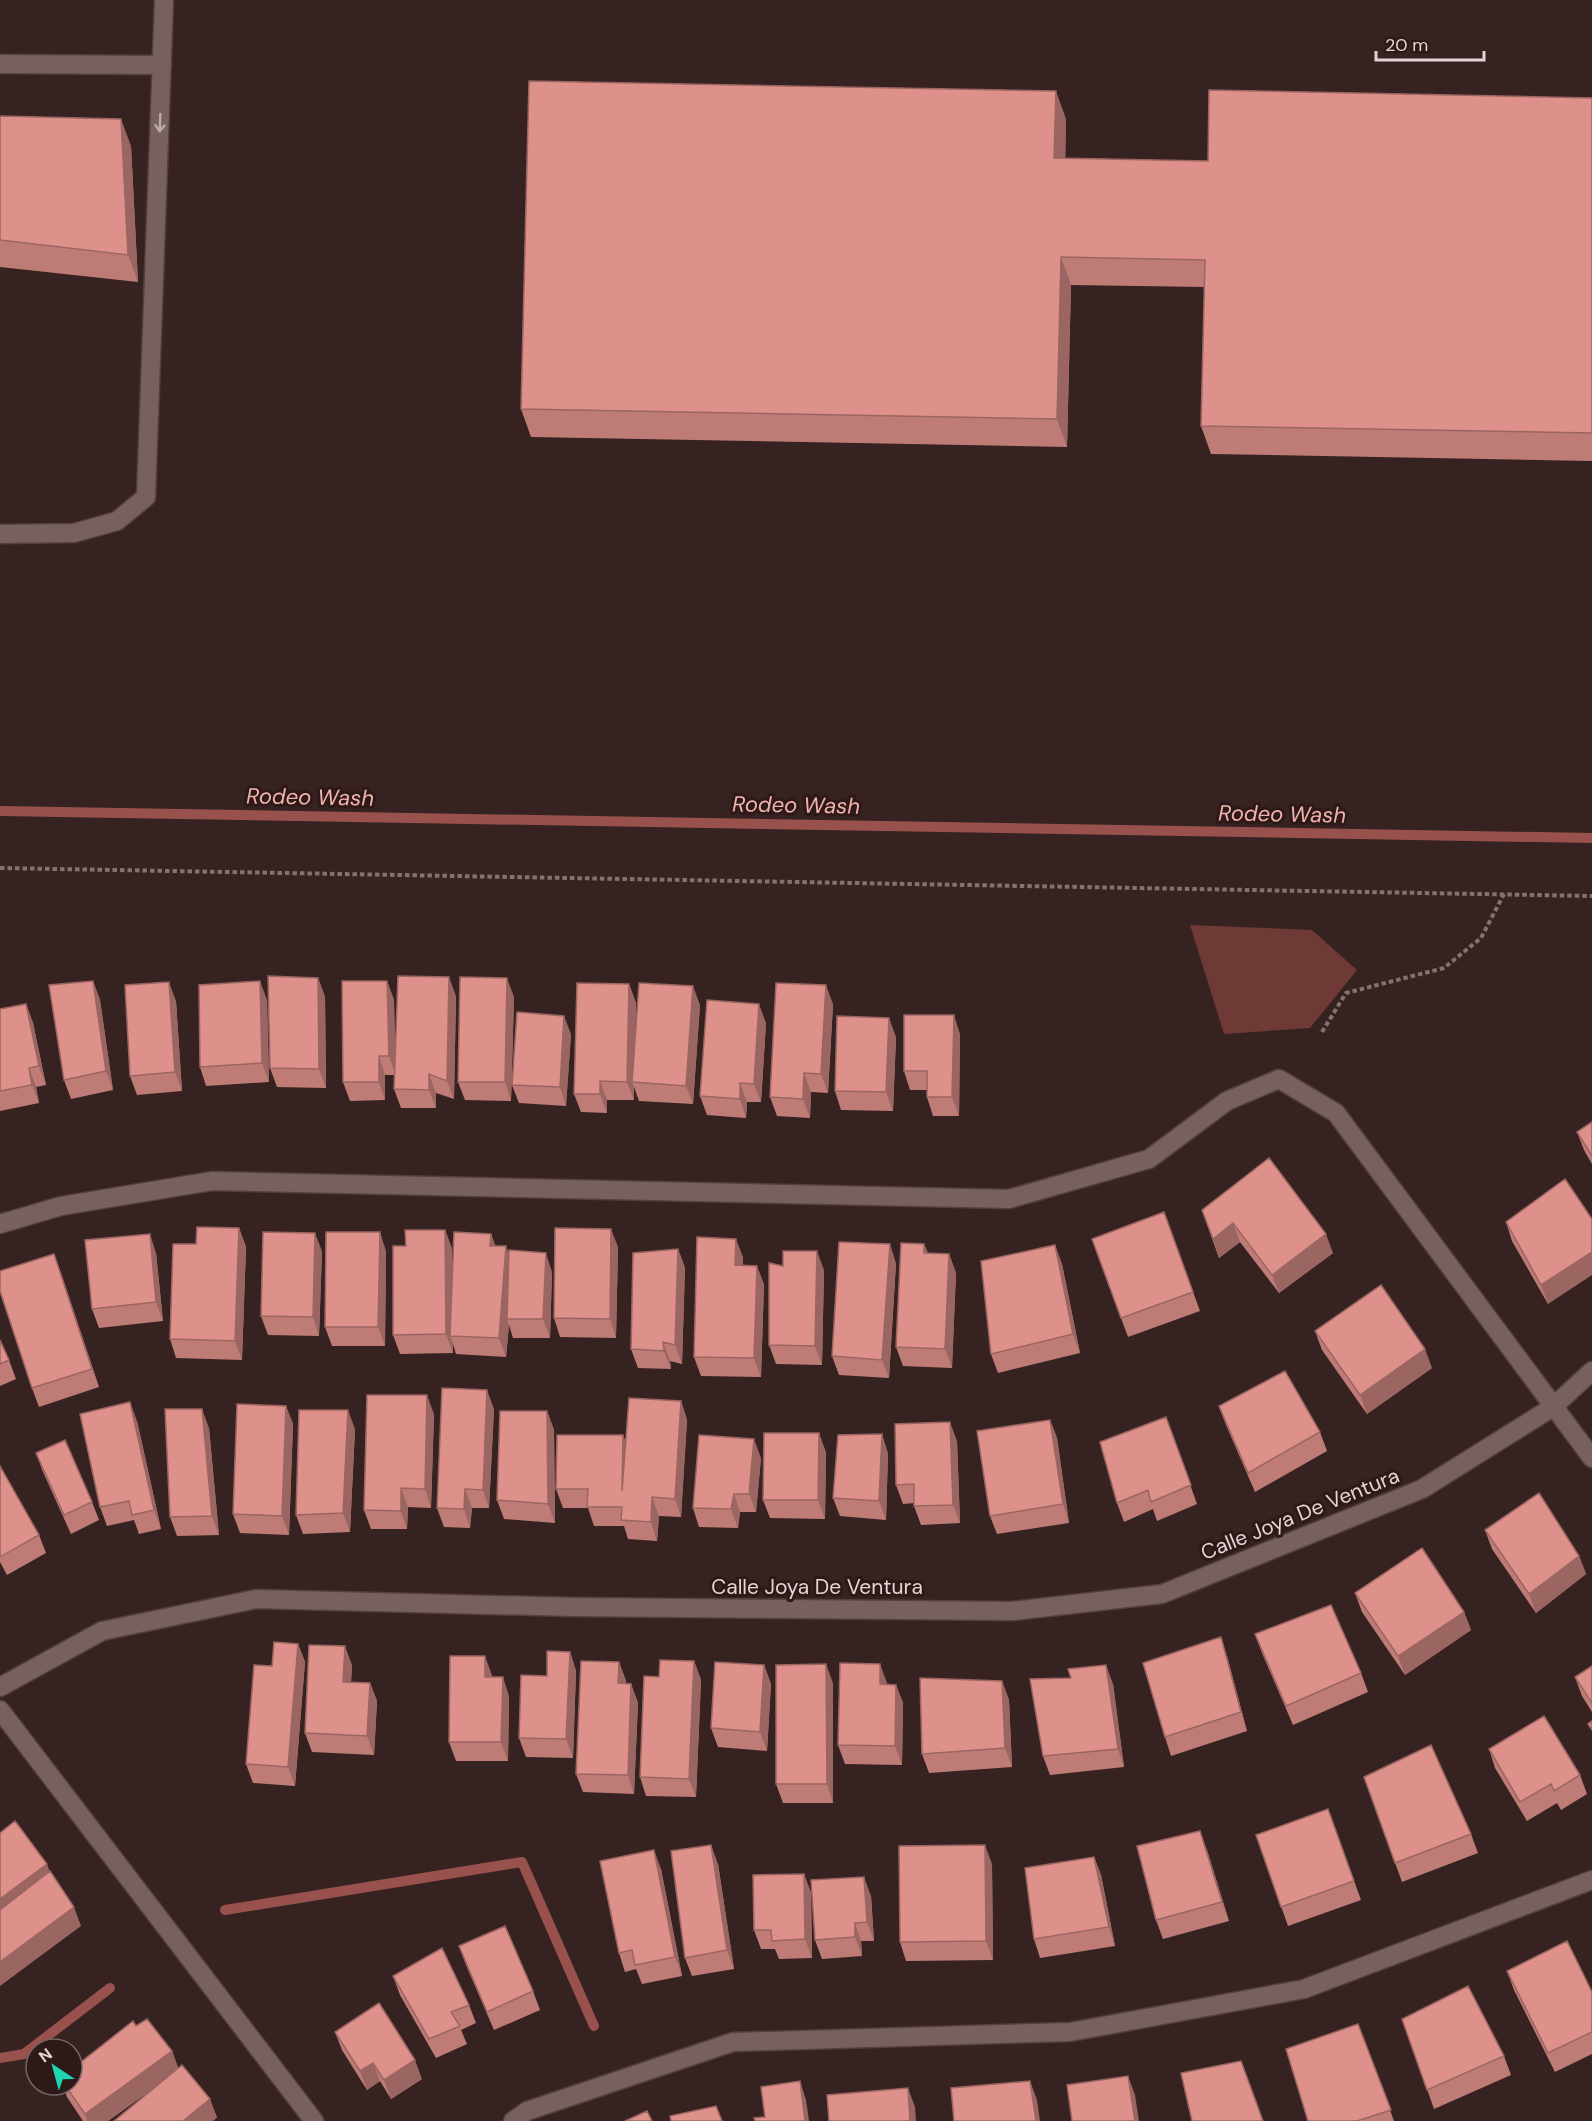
<svg xmlns="http://www.w3.org/2000/svg" width="1592" height="2121" font-family="'DM Sans',sans-serif">
<rect width="100%" height="100%" fill="#362321"/>
<!-- green -->
<path fill="#6f3936" d="M1190 925 1312 930 1357 970 1310 1028 1224 1034Z"/>
<g fill="none" stroke-linecap="round" stroke-linejoin="round">
<!-- stream -->
<path stroke="#98514d" stroke-width="10" d="M0 811 1592 838
M225 1910 522 1862 594 2026
M0 2058 24 2054 110 1988"/>
<!-- lane casing -->
<g stroke="#50403f" stroke-width="21">
<path id="lane" d="M0 64 162 65
M0 534 74 533 117 521 146 497 164 0"/>
</g>
<!-- street casing -->
<g stroke="#50403f" stroke-width="21">
<path id="street" d="M0 1224 61 1206 212 1181 1009 1199 1149 1159 1227 1101 1279 1079 1336 1113 1592 1458
M0 1687 102 1631 256 1599 574 1607 1013 1611 1162 1594 1422 1489 1553 1407 1592 1371
M0 1710 314 2121
M513 2121 527 2111 733 2042 1070 2032 1304 1989 1592 1880"/>
</g>
<!-- path -->
<path stroke="#837271" stroke-width="4" stroke-dasharray="4.5 3" stroke-linecap="butt" d="M0 868 1592 896
M1322 1032 1346 993 1444 968 1481 938 1504 894"/>
<!-- lane -->
<use href="#lane" stroke="#78605e" stroke-width="18"/>
<!-- street -->
<use href="#street" stroke="#78605e" stroke-width="18"/>
</g>
<!-- wall -->
<path fill="#bf7c77" d="M1592 98V461L1211 454 1201 426 1205 287 1071 285 1067 447 531 437 521 409 1066 119 1065 158 1208 161Z
M0 116 131 146 138 282 0 267Z
M318 978 325 997 326 1088 277 1087 270 1068Z
M93 981 100 1000 113 1090 71 1099 64 1080Z
M387 981 394 1000 395 1058 456 996 454 1099 436 1093V1108H401L394 1089 395 1075H385V1100L350 1101 343 1082Z
M629 984 636 1003 635 1039 700 1005 693 1104 639 1101 634 1087V1100H607V1113L581 1112 574 1094Z
M514 997 511 1101 465 1100 458 1082Z
M267 1000 269 1082 206 1086 200 1067Z
M176 1001 182 1091 137 1095 130 1076Z
M26 1004 33 1023 46 1085 36 1087 39 1103 0 1111V1009Z
M833 1004 828 1093 811 1092 810 1118 777 1116 770 1097Z
M766 1023 761 1102H747L746 1118 707 1115 700 1096Z
M571 1034 566 1106 519 1103 512 1085Z
M960 1034 959 1116H933L927 1097V1090H910L904 1071Z
M896 1037 893 1111 841 1110 835 1091Z
M1592 1122V1164L1584 1150 1577 1132Z
M1565 1179 1548 1304 1512 1241 1506 1222Z
M1202 1210 1333 1253 1279 1293 1240 1242 1219 1258Z
M1164 1212 1200 1311 1128 1337 1092 1239Z
M239 1228 246 1247 242 1360 176 1358 170 1339 196 1244Z
M445 1230 452 1249V1269L491 1234 495 1246 509 1253 552 1272 550 1338H513L509 1325 506 1357 456 1354 453 1344V1353L400 1354 393 1335 406 1246Z
M924 1244 928 1253 949 1254 956 1273 952 1368 903 1366 896 1347Z
M618 1247 616 1338 560 1337 554 1318Z
M678 1249 685 1268 682 1364 670 1361 671 1369 638 1368 631 1349Z
M322 1251 319 1336 268 1335 261 1316Z
M386 1251 385 1346H332L325 1327Z
M156 1253 163 1321 99 1328 92 1309Z
M743 1257V1265L764 1284 761 1377 701 1376 694 1357Z
M896 1263 889 1378 839 1375 832 1356Z
M1062 1264 1080 1353 998 1373 991 1354Z
M783 1266 824 1270 822 1365 776 1364 769 1345Z
M61 1273 99 1387 39 1407 32 1388Z
M1315 1331 1432 1368 1367 1414 1322 1350Z
M0 1340 9 1360 16 1379 0 1386Z
M681 1401 687 1420 681 1517 659 1516 657 1541 628 1539 624 1526H594L588 1508H563L556 1489 623 1435 626 1443Z
M286 1406 293 1424 289 1535 240 1533 233 1514Z
M1219 1406 1320 1432 1327 1451 1255 1492 1226 1425Z
M494 1409 489 1508H472L470 1528 444 1527 437 1508Z
M547 1411 554 1430 555 1523 504 1519 497 1500Z
M434 1414 431 1508 408 1507 407 1529H371L364 1510Z
M1166 1417 1197 1504 1157 1521 1153 1509 1124 1522 1117 1503Z
M1050 1420 1057 1438 1069 1523 997 1534 990 1516Z
M137 1421 161 1529 139 1534 134 1520 107 1526 100 1507Z
M209 1428 219 1535 177 1536 170 1517Z
M355 1429 350 1532 303 1534 296 1515Z
M957 1441 960 1523 921 1525 914 1506V1503L903 1504 896 1485Z
M826 1452 825 1519 770 1518 763 1500Z
M36 1453 92 1502 99 1520 71 1534 43 1472Z
M888 1453 886 1520 840 1516 833 1498Z
M761 1458 756 1512H740L738 1528 699 1527 693 1508Z
M0 1466 39 1535 46 1553 7 1575 0 1562Z
M1485 1530 1579 1556 1586 1574 1536 1613 1492 1549Z
M1355 1593 1464 1612 1471 1630 1405 1675 1362 1612Z
M1255 1634 1361 1673 1368 1692 1293 1725 1262 1653Z
M298 1644 305 1662 295 1786 253 1783 246 1764Z
M570 1652 576 1671 573 1758 526 1757 519 1738 547 1676Z
M1227 1656 1247 1731 1171 1756 1165 1737Z
M694 1661 701 1680 696 1797 646 1796 640 1777Z
M619 1662 626 1681V1684H631L638 1703 634 1794 583 1792 576 1774Z
M352 1665 351 1682 370 1683 377 1701 374 1755 312 1752 305 1733Z
M764 1665 771 1684 767 1751 718 1747 711 1728Z
M1592 1666V1712L1582 1696 1575 1677Z
M492 1675V1677L509 1696 508 1761H456L449 1742Z
M1071 1678 1113 1684 1124 1767 1050 1775 1043 1756Z
M1002 1681 1009 1700 1012 1767 929 1773 922 1754Z
M833 1683V1803H783L776 1784Z
M887 1683V1684L896 1685 903 1703 902 1765 845 1764 838 1745Z
M1489 1749 1580 1775 1587 1794 1561 1810 1557 1803 1527 1821 1495 1768Z
M1364 1777 1471 1834 1478 1853 1402 1882Z
M1328 1809 1361 1900 1288 1926 1256 1835Z
M1207 1850 1229 1921 1163 1939 1156 1920Z
M1094 1857 1101 1875 1115 1946 1040 1958 1034 1939Z
M718 1864 734 1969 692 1976 685 1958Z
M992 1864 993 1960 906 1961 900 1942Z
M661 1869 682 1976 642 1984 636 1969 625 1972 619 1953Z
M804 1874 811 1893 812 1958 779 1959 775 1949H761L754 1930Z
M871 1896 874 1941H861L862 1956 822 1959 815 1940Z
M459 1946 533 1991 540 2010 494 2030 466 1965Z
M1507 1971 1592 1992V2054L1555 2072 1514 1990Z
M393 1976 469 2005 476 2023 461 2030 467 2044 436 2058 400 1995Z
M1402 2019 1504 2056 1511 2075 1434 2109Z
M1358 2024 1394 2121H1308Z
M136 2026 172 2051 178 2068 217 2117 213 2121H114L154 2088 108 2121H83L67 2097 63 2085H72Z
M335 2032 422 2079 391 2099 380 2081 367 2090 342 2050Z"/>
<!-- shaded-wall -->
<path fill="#9b6561" d="M1056 91 1066 119 1065 186 1054 158Z
M121 119 131 146 138 282 128 255Z
M1061 257 1071 285 1067 447 1057 419Z
M449 977 456 996 454 1099 447 1081Z
M318 978 325 997 326 1088 319 1069Z
M507 978 514 997 511 1101 505 1082Z
M93 981 100 1000 113 1090 106 1071Z
M260 981 267 1000 269 1082 262 1063Z
M387 981 394 1000 396 1075 389 1056Z
M169 982 176 1001 182 1091 175 1072Z
M629 984 636 1003 634 1082H632L634 1087V1100L627 1082Z
M826 985 833 1004 828 1093 821 1074Z
M693 986 700 1005 693 1104 686 1086Z
M26 1004 33 1023 46 1085 39 1066Z
M759 1004 766 1023 761 1102 754 1084Z
M954 1015 960 1034 959 1116 952 1097Z
M564 1016 571 1034 566 1106 560 1087Z
M889 1018 896 1037 893 1111 886 1092Z
M379 1056 385 1075V1100L379 1082Z
M29 1068 36 1087 39 1103 32 1085Z
M804 1073 811 1092 810 1118 803 1099Z
M429 1074 436 1093V1108L429 1090Z
M600 1081 607 1100V1113L600 1094Z
M740 1083 747 1102 746 1118 740 1099Z
M1233 1223 1240 1242 1219 1258 1213 1239Z
M239 1228 246 1247 242 1360 235 1341Z
M611 1229 618 1247 616 1338 610 1319Z
M445 1230 452 1249 453 1336H450L453 1344V1353L446 1334Z
M380 1232 386 1251 385 1346 378 1327Z
M315 1233 322 1251 319 1336 313 1317Z
M150 1234 156 1253 163 1321 156 1302Z
M491 1234 498 1252 490 1246Z
M1326 1234 1333 1253 1279 1293 1272 1275Z
M736 1239 743 1257 742 1284 735 1265Z
M890 1244 896 1263 889 1378 882 1360Z
M924 1244 931 1262 924 1253Z
M1055 1245 1062 1264 1080 1353 1073 1334Z
M506 1246 513 1264 507 1319 509 1325 506 1357 499 1338Z
M678 1249 685 1268 682 1364 675 1345Z
M817 1251 824 1270 822 1365 815 1346Z
M1592 1252V1275L1548 1304 1541 1285Z
M546 1253 552 1272 550 1338 543 1319Z
M54 1254 61 1273 99 1387 92 1369Z
M949 1254 956 1273 952 1368 945 1349Z
M757 1266 764 1284 761 1377 754 1358Z
M663 1342 670 1361 671 1369 664 1351Z
M1425 1349 1432 1368 1367 1414 1360 1395Z
M487 1390 494 1409 489 1508 483 1490Z
M427 1395 434 1414 431 1508 425 1489Z
M681 1401 687 1420 681 1517 675 1499Z
M130 1402 137 1421 161 1529 154 1510Z
M286 1406 293 1424 289 1535 282 1516Z
M202 1409 209 1428 219 1535 212 1516Z
M348 1410 355 1429 350 1532 343 1513Z
M547 1411 554 1430 555 1523 548 1504Z
M1050 1420 1057 1438 1069 1523 1063 1504Z
M950 1422 957 1441 960 1523 953 1505Z
M819 1433 826 1452 825 1519 818 1500Z
M882 1434 888 1453 886 1520 879 1501Z
M623 1435 629 1454 622 1491Z
M754 1439 761 1458 756 1512 749 1494Z
M401 1488 408 1507 407 1529 401 1511Z
M465 1489 472 1508 470 1528 464 1509Z
M734 1494 740 1512 738 1528 731 1509Z
M652 1497 659 1516 657 1541 651 1522Z
M1579 1556 1586 1574 1536 1613 1529 1594Z
M1464 1612 1471 1630 1405 1675 1398 1656Z
M1221 1637 1227 1656 1247 1731 1241 1712Z
M298 1644 305 1662 295 1786 288 1767Z
M345 1646 352 1665 350 1700 343 1682Z
M570 1652 576 1671 573 1758 566 1739Z
M485 1656 492 1675 491 1695 485 1677Z
M694 1661 701 1680 696 1797 689 1779Z
M619 1662 626 1681 625 1702 618 1683Z
M826 1664 833 1683V1803L827 1784Z
M880 1664 887 1683 886 1703 880 1684Z
M764 1665 771 1684 767 1751 760 1732Z
M1106 1665 1113 1684 1124 1767 1118 1749Z
M503 1677 509 1696 508 1761 501 1742Z
M1002 1681 1009 1700 1012 1767 1005 1748Z
M370 1683 377 1701 374 1755 367 1736Z
M631 1684 638 1703 634 1794 628 1775Z
M896 1685 903 1703 902 1765 895 1746Z
M1200 1831 1207 1850 1229 1921 1222 1902Z
M711 1845 718 1864 734 1969 727 1950Z
M985 1845 992 1864 993 1960 986 1941Z
M654 1850 661 1869 682 1976 675 1957Z
M1094 1857 1101 1875 1115 1946 1109 1927Z
M47 1864 54 1883 0 1923V1899Z
M804 1874 811 1893 812 1958 805 1939Z
M864 1877 871 1896 874 1941 867 1922Z
M74 1907 81 1926 0 1986V1962Z
M855 1923 861 1941 862 1956 855 1937Z
M172 2051 179 2070 108 2121H87L85 2114Z
M415 2060 422 2079 391 2099 384 2080Z
M373 2063 380 2081 367 2090 360 2071Z
M1128 2076 1135 2095 1139 2121H1135Z
M800 2081 806 2100 809 2121H805Z
M1030 2081 1037 2100 1040 2121H1036Z
M908 2088 915 2107 916 2121H910Z
M210 2099 217 2117 213 2121H183Z"/>
<!-- building -->
<path fill="#de908a" stroke="#9b6561" stroke-width="1.5" d="M529 81 1056 91 1054 158 1208 161 1209 90 1592 98V433L1201 426 1205 260 1061 257 1057 419 521 409Z
M0 116 121 119 128 255 0 240Z
M268 976 318 978 319 1069 270 1068Z
M398 976 449 977 447 1081 429 1074V1090L394 1089Z
M460 977 507 978 505 1082H458Z
M93 981 106 1071 64 1080 49 985Z
M260 981 262 1063 200 1067 199 985Z
M342 981H387L389 1056H379V1082H343Z
M169 982 175 1072 130 1076 125 985Z
M577 983 629 984 627 1082 600 1081V1094H574Z
M639 983 693 986 686 1086 632 1082Z
M776 983 826 985 821 1074 804 1073 803 1099 770 1097Z
M707 1000 759 1004 754 1084 740 1083V1099L700 1096Z
M26 1004 39 1066 29 1068 32 1085 0 1091V1009Z
M517 1012 564 1016 560 1087 512 1085Z
M904 1015H954L952 1097H927V1071H904Z
M837 1016 889 1018 886 1092 835 1091Z
M1592 1122V1156L1577 1132Z
M1269 1158 1326 1234 1272 1275 1233 1223 1213 1239 1202 1210Z
M1565 1179 1592 1219V1252L1541 1285 1506 1222Z
M1164 1212 1193 1292 1121 1318 1092 1239Z
M197 1227 239 1228 235 1341 170 1339 173 1244H196Z
M555 1228 611 1229 610 1319 554 1318Z
M405 1230H445L446 1334 393 1335V1246H406Z
M263 1232 315 1233 313 1317 261 1316Z
M326 1232H380L378 1327H325Z
M454 1232 491 1234 490 1246H506L499 1338 450 1336Z
M150 1234 156 1302 92 1309 85 1240Z
M697 1237 736 1239 735 1265 757 1266 754 1358 694 1357Z
M839 1242 890 1244 882 1360 832 1356Z
M901 1243 924 1244V1253L949 1254 945 1349 896 1347Z
M1055 1245 1073 1334 991 1354 981 1261Z
M678 1249 675 1345 663 1342 664 1351 631 1349 633 1253Z
M509 1250 546 1253 543 1319H507Z
M783 1251H817L815 1346 769 1345V1263L783 1266Z
M54 1254 92 1369 32 1388 0 1291V1271Z
M1381 1285 1425 1349 1360 1395 1315 1331Z
M0 1340 9 1360 0 1364Z
M1285 1371 1320 1432 1248 1473 1219 1406Z
M442 1388 487 1390 483 1490 465 1489 464 1509 437 1508Z
M367 1395H427L425 1489 401 1488V1511L364 1510Z
M629 1398 681 1401 675 1499 652 1497 651 1522 621 1520 622 1507H587L588 1489H556L557 1435H623L622 1491Z
M130 1402 154 1510 132 1515 129 1501 100 1507 80 1414Z
M237 1404 286 1406 282 1516 233 1514Z
M165 1409H202L212 1516 170 1517Z
M299 1410H348L343 1513 296 1515Z
M500 1411H547L548 1504 497 1500Z
M1166 1417 1191 1485 1151 1502 1148 1490 1117 1503 1100 1442Z
M1050 1420 1063 1504 990 1516 977 1431Z
M950 1422 953 1505 914 1506V1484L896 1485 895 1424Z
M764 1433H819L818 1500H763Z
M882 1434 879 1501 833 1498 838 1435Z
M699 1435 754 1439 749 1494H734L731 1509 693 1508Z
M65 1440 92 1502 64 1515 36 1453Z
M0 1466 39 1535 0 1557Z
M1539 1493 1579 1556 1529 1594 1485 1530Z
M1422 1548 1464 1612 1398 1656 1355 1593Z
M1331 1605 1361 1673 1286 1706 1255 1634Z
M1221 1637 1241 1712 1165 1737 1143 1663Z
M274 1642 298 1644 288 1767 246 1764 254 1665 272 1666Z
M309 1645 345 1646 343 1682 370 1683 367 1736 305 1733Z
M547 1651 570 1652 566 1739 519 1738 521 1675 547 1676Z
M450 1656H485V1677H503L501 1742H449Z
M660 1660 694 1661 689 1779 640 1777 644 1676 659 1677Z
M581 1661 619 1662 618 1683 631 1684 628 1775 576 1774Z
M715 1662 764 1665 760 1732 711 1728Z
M840 1663 880 1664V1684L896 1685 895 1746 838 1745Z
M826 1664 827 1784H776V1665Z
M1106 1665 1118 1749 1043 1756 1030 1679 1071 1678 1068 1669Z
M1592 1666V1703L1575 1677Z
M920 1678 1002 1681 1005 1748 922 1754Z
M1544 1716 1580 1775 1554 1791 1551 1784 1520 1802 1489 1749Z
M1592 1721V1730L1588 1724Z
M1431 1745 1471 1834 1395 1863 1364 1777Z
M1328 1809 1354 1881 1281 1907 1256 1835Z
M15 1821 47 1864 0 1899V1833Z
M1200 1831 1222 1902 1156 1920 1137 1846Z
M711 1845 727 1950 685 1958 671 1851Z
M985 1845 986 1941 900 1942 899 1846Z
M654 1850 675 1957 635 1965 632 1950 619 1953 600 1861Z
M1094 1857 1109 1927 1034 1939 1025 1868Z
M50 1871 74 1907 0 1962V1910Z
M804 1874 805 1939 772 1941 771 1930H754L753 1875Z
M864 1877 867 1922 855 1923V1937L815 1940 811 1880Z
M505 1926 533 1991 487 2012 459 1946Z
M1567 1941 1592 1992V2032L1548 2053 1507 1971Z
M442 1948 469 2005 451 2012 460 2026 429 2039 393 1976Z
M1468 1986 1504 2056 1427 2090 1402 2019Z
M379 2003 415 2060 384 2080 373 2063 360 2071 335 2032Z
M147 2019 172 2051 85 2114 65 2085H72V2069L133 2021 136 2026Z
M1358 2024 1391 2110 1357 2121H1308L1286 2049Z
M1241 2061 1263 2121H1192L1181 2073Z
M182 2065 210 2099 183 2121H114Z
M1128 2076 1135 2121H1072L1067 2085Z
M800 2081 805 2121H755L754 2118 765 2117 761 2087Z
M1030 2081 1036 2121H954L951 2088Z
M908 2088 910 2121H829L827 2095Z
M716 2106 722 2121H671L670 2116Z
M647 2111 652 2121H625Z"/>
<!-- one-way arrows -->
<defs><path id="oneway-shaft" d="M-6 0H5M1.5-3L5.5 0L1.5 3" fill="none" stroke-width="1.6" stroke-linecap="round" stroke-linejoin="round" transform="scale(1.5)"/></defs>
<use stroke="#bdabaa" href="#oneway-shaft" transform="translate(160 123) rotate(92)"/>
<g text-anchor="middle" dominant-baseline="central" stroke-width="6" stroke-linejoin="round" paint-order="stroke">
<!-- street labels -->
<g font-size="21" fill="#e2d4d3" stroke="#2c1918">
<text transform="translate(1300 1514) rotate(-22)">Calle Joya De Ventura</text>
<text x="817" y="1587">Calle Joya De Ventura</text>
</g>
<!-- water labels -->
<g font-size="22" font-style="italic" fill="#f2b2ac" stroke="#2c1918">
<text transform="translate(310 797) rotate(1)">Rodeo Wash</text>
<text transform="translate(796 805) rotate(1)">Rodeo Wash</text>
<text transform="translate(1282 814) rotate(1)">Rodeo Wash</text>
</g>
</g>
<!-- north arrow -->
<g transform="translate(54 2067) rotate(324)"><circle r="28" fill="#2c1918" stroke="#756463" stroke-width="1.5"/>
<path d="M0-4.5L10 22L0 15L-10 22Z" fill="#1ed5b1"/>
<text y="-9" font-size="16" font-weight="bold" text-anchor="middle" fill="#e2d4d3">N</text>
</g>
<!-- scale -->
<path d="M1376 51v9h108v-9" fill="none" stroke="#e2d4d3" stroke-width="3"/>
<text x="1385" y="51" font-size="18" fill="#e2d4d3" stroke="#2c1918" stroke-width="4.5" paint-order="stroke">20 m</text>
</svg>
